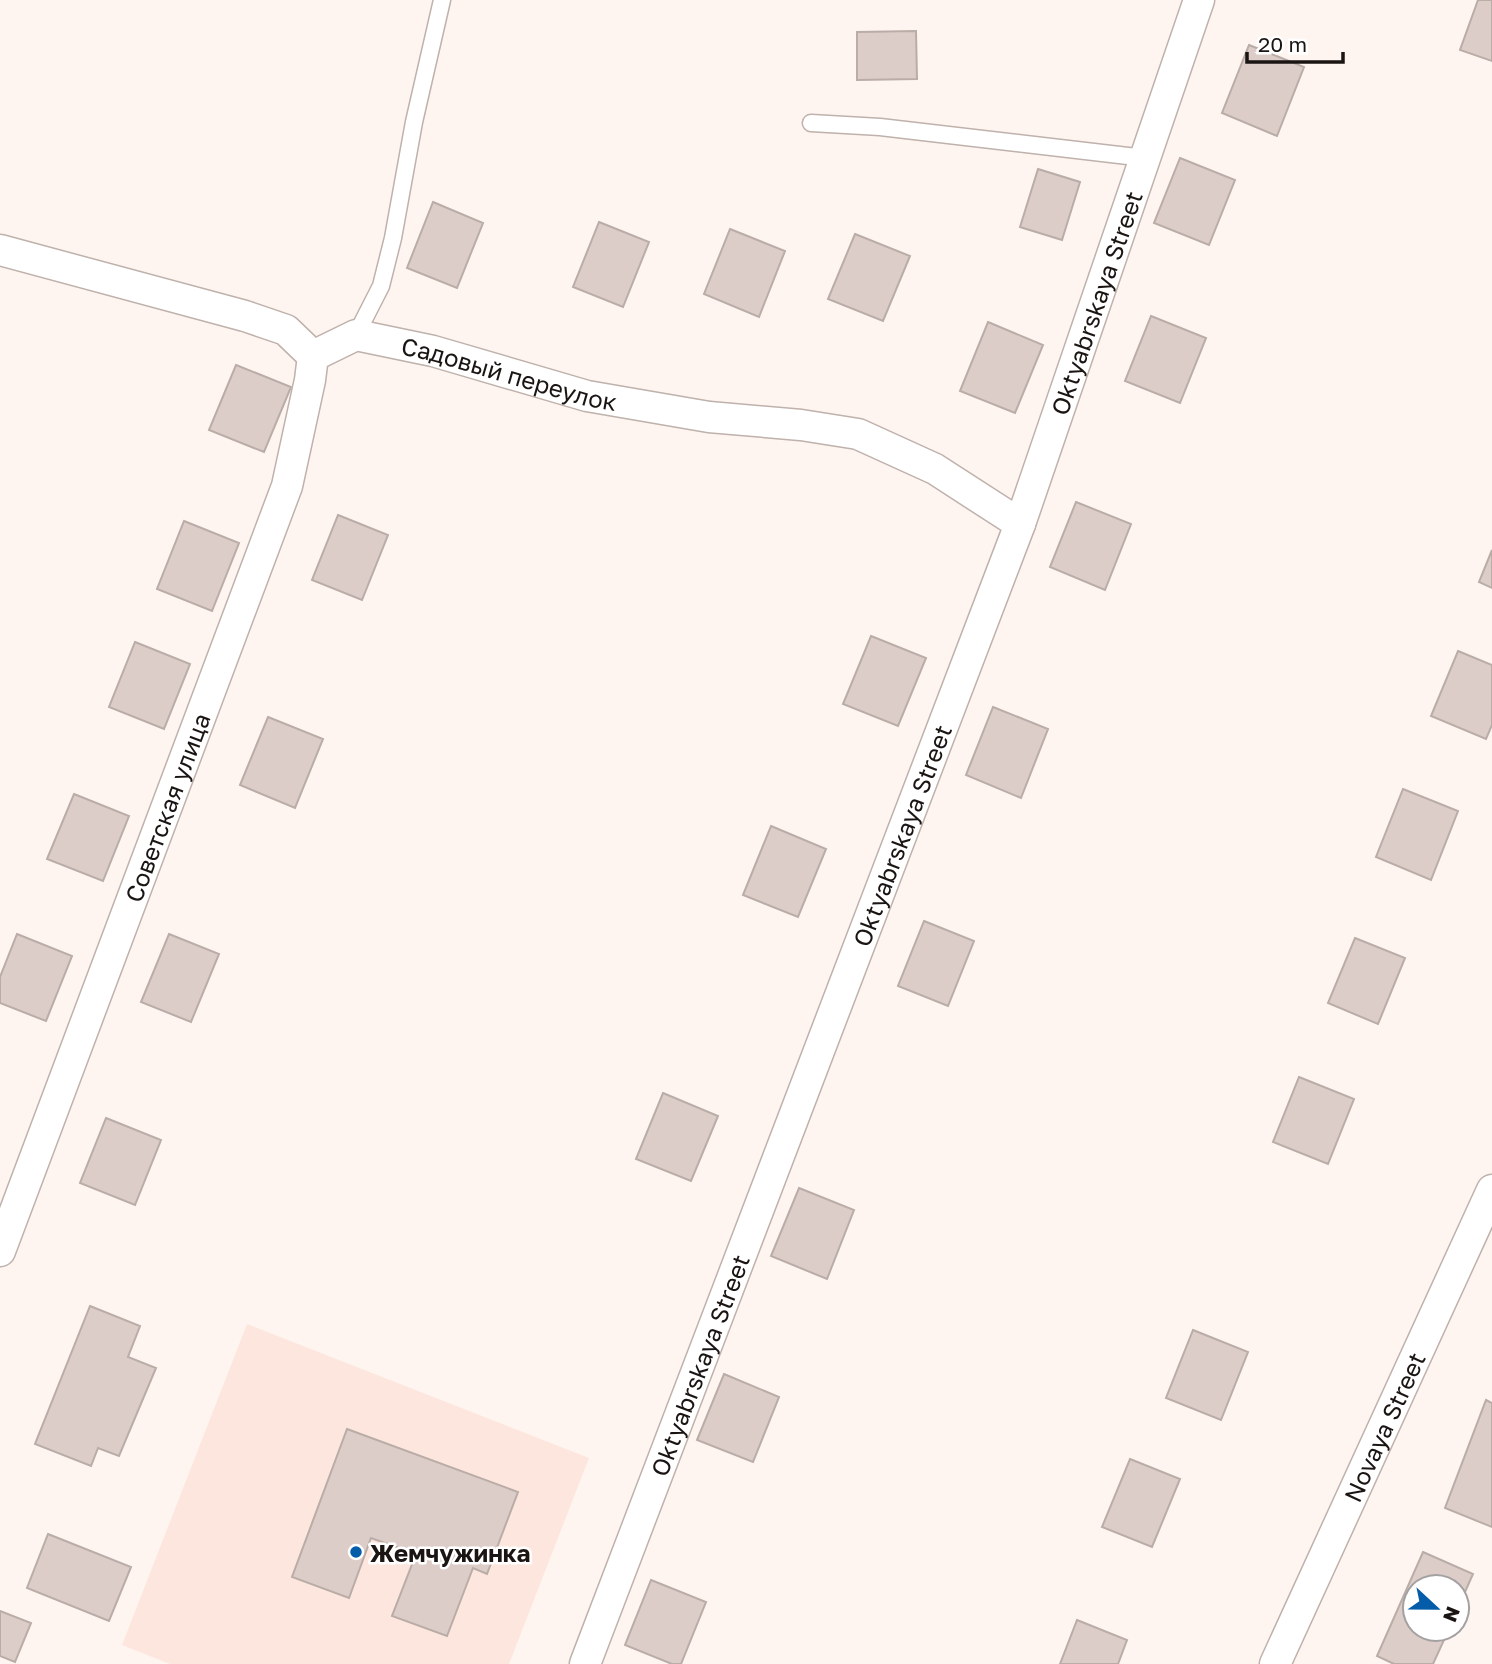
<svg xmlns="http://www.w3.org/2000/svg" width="1492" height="1664" font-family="'Golos Text',sans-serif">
<rect width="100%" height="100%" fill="#fef5f1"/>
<!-- built -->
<path fill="#fde6dd" d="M247 1324 589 1458 509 1664H170L122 1645Z"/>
<!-- building -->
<path fill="#dccdc8" stroke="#baaca7" stroke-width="2" d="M1478 0H1492V61L1460 50Z
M916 31 917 79 857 80V32Z
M1249 45 1304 67 1277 136 1222 113Z
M1180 158 1235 180 1209 245 1154 223Z
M1038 169 1080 182 1062 240 1020 227Z
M433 202 483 223 457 288 407 268Z
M599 222 649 242 623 307 573 287Z
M730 229 785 251 759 317 704 294Z
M855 234 910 256 883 321 828 299Z
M1151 316 1206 338 1180 403 1125 381Z
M988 322 1043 345 1015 413 960 391Z
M236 365 291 387 264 452 209 430Z
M1076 502 1131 524 1105 590 1050 567Z
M338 515 388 535 362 600 312 580Z
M184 521 239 543 212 611 157 589Z
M1492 550V588L1479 582Z
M871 636 926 658 898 726 843 704Z
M135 642 190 664 164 729 109 707Z
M1458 651 1492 665V725L1486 739 1431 716Z
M993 707 1048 729 1021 798 966 775Z
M268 717 323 739 295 808 240 785Z
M1403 789 1458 811 1431 880 1376 857Z
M74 794 129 816 103 881 47 859Z
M771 826 826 849 798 917 743 895Z
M924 921 974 941 948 1006 898 986Z
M17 934 72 956 46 1021 0 1003V977Z
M169 934 219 954 191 1022 141 1002Z
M1355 938 1405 958 1378 1024 1328 1003Z
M1299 1077 1354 1099 1328 1164 1273 1142Z
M663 1093 718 1116 691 1181 636 1159Z
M106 1118 161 1140 135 1205 80 1183Z
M799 1188 854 1210 827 1279 771 1256Z
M90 1306 140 1326 128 1357 156 1368 119 1456 98 1448 91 1466 35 1444Z
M1193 1330 1248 1352 1221 1420 1166 1398Z
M724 1374 779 1397 753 1462 697 1440Z
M1486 1400 1492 1403V1527L1445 1508Z
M347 1429 518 1492 487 1574 473 1568 447 1636 392 1616 416 1554 371 1538 349 1598 292 1577Z
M1130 1459 1180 1479 1152 1547 1102 1527Z
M48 1534 131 1567 109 1621 27 1588Z
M1423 1552 1473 1574 1457 1610V1587H1415V1629H1449L1433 1664H1394L1377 1656Z
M651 1580 706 1602 681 1664H672L625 1645Z
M0 1611 31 1623 15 1662 0 1656Z
M1077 1620 1127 1640 1118 1664H1060Z"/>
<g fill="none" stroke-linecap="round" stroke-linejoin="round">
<!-- lane casing -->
<g stroke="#bfb1ab" stroke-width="19">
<path id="lane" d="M811 123 880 127 1145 158
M356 335 381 286 393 238 414 122 442 0"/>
</g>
<!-- street casing -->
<g stroke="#bfb1ab" stroke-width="33">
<g id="street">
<path d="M0 250 245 316 286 330 313 356"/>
<path id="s1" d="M313 356 356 335 433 351 587 396 709 417 801 425 858 434 935 469 1020 524"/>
<path id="s2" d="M0 1251 287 486 310 380 313 356"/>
<path id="s3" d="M585 1664 1020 524 1199 0"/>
<path id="s4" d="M1275 1664 1492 1190"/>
</g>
</g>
<!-- lane -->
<use href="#lane" stroke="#fff" stroke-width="16"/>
<!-- street -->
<use href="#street" stroke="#fff" stroke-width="30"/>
</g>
<!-- markers -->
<circle fill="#055ca9" stroke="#fff" stroke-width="2.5" cx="356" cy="1552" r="7"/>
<g text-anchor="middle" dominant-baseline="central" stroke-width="5" stroke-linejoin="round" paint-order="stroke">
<!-- street labels -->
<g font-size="24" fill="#1a1513" stroke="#fff">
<text stroke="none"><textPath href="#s3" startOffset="1454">Oktyabrskaya Street</textPath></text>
<text stroke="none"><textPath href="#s1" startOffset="206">Садовый переулок</textPath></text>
<text stroke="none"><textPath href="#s2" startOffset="474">Советская улица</textPath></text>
<text stroke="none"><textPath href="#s3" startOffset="887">Oktyabrskaya Street</textPath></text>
<text stroke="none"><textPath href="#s3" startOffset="320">Oktyabrskaya Street</textPath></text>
<text stroke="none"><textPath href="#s4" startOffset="261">Novaya Street</textPath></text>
</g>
<!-- poi labels -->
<g font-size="24" font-weight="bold" fill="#1a1513" stroke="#fff" text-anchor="start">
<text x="370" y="1552">Жемчужинка</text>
</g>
</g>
<!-- north arrow -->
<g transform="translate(1436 1608) rotate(112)"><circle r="33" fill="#ffffff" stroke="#a3a1a1" stroke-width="2"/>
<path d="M0-5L12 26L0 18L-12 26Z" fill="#055ca9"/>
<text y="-10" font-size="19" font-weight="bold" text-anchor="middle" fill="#1a1513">N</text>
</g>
<!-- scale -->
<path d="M1247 52v10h96v-10" fill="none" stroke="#1a1513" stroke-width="3.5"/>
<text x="1258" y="52" font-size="21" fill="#1a1513" stroke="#ffffff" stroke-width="5" paint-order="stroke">20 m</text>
</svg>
